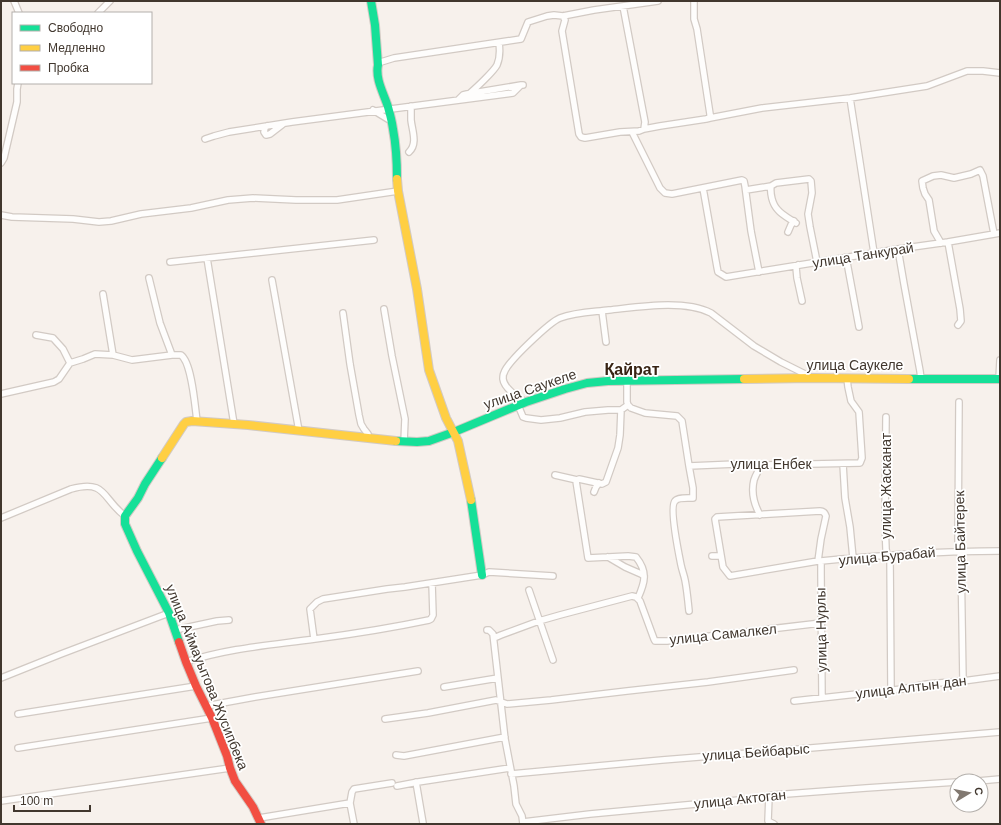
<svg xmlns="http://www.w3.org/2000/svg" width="1001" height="825" font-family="Helvetica,sans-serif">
<rect width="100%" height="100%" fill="#f7f1ec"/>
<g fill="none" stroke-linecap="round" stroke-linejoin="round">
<!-- street casing -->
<g stroke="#d2cac4" stroke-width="8">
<path id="street" d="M14 1 19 13
M623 6 645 122 644 129
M98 13 110 1
M563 16 565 20 562 31 579 134 581 137 585 138 620 132 639 131 644 129 660 126 706 119 710 118V114L697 29 694 19V1
M378 65 381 62 394 58 521 39 528 22 547 16 554 15 563 16 594 10 658 1
M470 93C476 88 494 71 497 65 500 58 500 50 499 43
M850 98 874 253
M458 100 463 95 467 94 521 85
M373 110 391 121
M710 118 762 108 850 98 927 86 967 71H983L1000 73
M267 126 265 128 264 132 266 135 270 134 283 124
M632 132 660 188 665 193 672 194 742 180 744 181 745 186 751 231 759 272
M205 139 214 136 229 132 292 122 513 93 521 85H523
M409 152C418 144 412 130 411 120 411 115 411 111 411 106
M1 163 4 158 17 102V89L18 83
M771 186C770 193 772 204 778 210 782 215 790 219 796 223
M703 188 717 267 718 272 726 277 898 249 948 242 1000 233
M746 190 771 186 776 183 809 179 811 181 812 193 808 214 810 227 817 262
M1 215 12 217 73 219 99 222 111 221 141 214 191 208 228 200 253 198 296 200H337L398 191
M788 232 791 225 794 221
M948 242 960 309 961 321 958 325
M941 243 934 231 929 200 925 194 923 188 922 181 933 176 941 175 954 178 971 174 980 170 983 176 994 234
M898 249 904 284 920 371 921 379
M846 257 859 327
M207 258 234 424
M170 262 374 240
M798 265 796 267 797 278 802 301
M149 278 160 323 172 355
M272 280 299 431
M103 294 113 355
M384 309 392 356 405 419 404 442
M602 311 606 342
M343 313 350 364 359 415 361 424 364 429 368 434 367 437
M36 335 53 338 63 349 70 363
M999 379 1000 360
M627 381V402L628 405 631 408 645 413 677 416 682 421 689 466 736 464 761 465 860 463 862 458 859 412 851 401 848 387 847 378
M1 394 54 382 59 379 70 363 83 359 95 354 113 355 132 360 172 355H181C192 363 195 407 197 421
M526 402C518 398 504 388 503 379 503 377 503 374 504 373 507 362 550 322 560 318 576 312 593 312 609 310 638 307 684 299 711 313L754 346 781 362 811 377
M959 402 958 546 961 557 963 681
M518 405 523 417 526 418 541 420 560 418 585 412 608 410H621L628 405
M621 410 620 435 618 448 606 482 602 484 579 479 577 480 576 481 588 558 628 556 636 557C648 572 645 582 638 598
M886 417 885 522 886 549 887 555
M843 464 845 498 850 527 853 558
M555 475 577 480
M594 492 596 487 599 483
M760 515C754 504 751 492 754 480 756 474 759 470 761 465
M1 518 71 489C107 479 102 499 125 516
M890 555 891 690
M712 556H721
M608 557 625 567 641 574 644 576
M818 561 821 539 826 516C825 513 823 511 820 511L717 517 715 519 723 567 730 576 818 561H821C881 555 940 551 1000 551
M821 561V574L822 698
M529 590 553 660
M689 611C688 601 687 590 685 580 684 575 682 570 681 565 679 555 669 507 675 501 678 497 688 498 693 498V488L689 466
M175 630 217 621 229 620
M487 630H489L493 634 505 739 514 786 516 804 522 816 523 824
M494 638 501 635 539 621 560 615 632 596 636 597 640 601 654 639 655 641H667L821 623
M314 639 310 609 317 602 323 599 387 589 405 587 482 575 489 572 553 576
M186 662C228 648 272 645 315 639 353 634 391 628 429 620L431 619 433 615 432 583
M1 678 61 654 169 613
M444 687 498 678
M794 701 902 689 927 684 963 681 1000 676
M206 706 255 697 418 671
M18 714 196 686
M385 719 428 713 496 700 507 704 551 700 627 691 708 682 794 670
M18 748 212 718
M396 755 404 756 505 737
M511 774 662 760 787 750 1000 732
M978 781 1000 779
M416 782 423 823
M397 786 418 782 510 768
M769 796 768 821 774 824
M1 801 230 768
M350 803 354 824
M259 818 350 803 352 792 354 789 392 783
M523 822 590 814 760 798 773 795 866 788 957 782"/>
</g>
<!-- fast casing -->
<g stroke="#d2cac4" stroke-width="10">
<path id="fast" d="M371 1 375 25 378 65C375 79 384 94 388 107 390 114 392 122 393 129 396 145 397 162 397 179
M909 379H1000
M396 441 417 442 429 441 454 432 526 402 565 389 587 383 608 381 744 379
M162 458 145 484 138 498 125 516V524L137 551 169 613 179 642
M471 500 482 575"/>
</g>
<!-- slow casing -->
<g stroke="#d2cac4" stroke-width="10">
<path id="slow" d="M397 179 398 191 417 289 429 370 446 418 458 441 471 500
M744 379 813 378 909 379
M162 458 184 424 186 422 192 421 248 425 396 441"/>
</g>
<!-- jam casing -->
<g stroke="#d2cac4" stroke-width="10">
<path id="jam" d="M179 642 186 662 196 686 212 718 227 756 230 768 235 781 253 807 261 824"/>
</g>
<!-- street -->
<use href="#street" stroke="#fefdfc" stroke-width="5.5"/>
<!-- fast -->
<use href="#fast" stroke="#16e098" stroke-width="8"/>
<!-- slow -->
<use href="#slow" stroke="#ffcf43" stroke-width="8"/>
<!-- jam -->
<use href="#jam" stroke="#f24e42" stroke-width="8"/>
</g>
<g text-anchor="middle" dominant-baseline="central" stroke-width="3.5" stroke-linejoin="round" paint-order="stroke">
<!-- street labels -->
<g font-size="14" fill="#41372e" stroke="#fff">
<text transform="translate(863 255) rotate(-9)">улица Танкурай</text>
<text x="855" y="365">улица Саукеле</text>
<text transform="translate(530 389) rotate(-19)">улица Саукеле</text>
<text x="771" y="464">улица Енбек</text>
<text transform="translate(886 486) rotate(-90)">улица Жасканат</text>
<text transform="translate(960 542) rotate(-91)">улица Байтерек</text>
<text transform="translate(887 556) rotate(-5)">улица Бурабай</text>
<text transform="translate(821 630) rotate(-91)">улица Нурлы</text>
<text transform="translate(723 634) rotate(-6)">улица Самалкел</text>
<text transform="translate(207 677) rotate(68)">улица Аймауытова Жусипбека</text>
<text transform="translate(911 687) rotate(-7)">улица Алтын дан</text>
<text transform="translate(756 752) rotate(-4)">улица Бейбарыс</text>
<text transform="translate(740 799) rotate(-6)">улица Актоган</text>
</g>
<!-- quarter labels -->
<g font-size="16" font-weight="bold" fill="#382414" stroke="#fff">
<text x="632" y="369">Қайрат</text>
</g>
</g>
<!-- border -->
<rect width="1001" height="825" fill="none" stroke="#41372e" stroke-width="4"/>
<!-- legend -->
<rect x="12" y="12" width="140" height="72" fill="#ffffff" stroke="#b3afab"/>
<rect x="20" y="25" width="20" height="6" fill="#16e098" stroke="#b3afab"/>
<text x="48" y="32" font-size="12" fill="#41372e">Свободно</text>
<rect x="20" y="45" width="20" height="6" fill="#ffcf43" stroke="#b3afab"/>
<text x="48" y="52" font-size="12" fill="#41372e">Медленно</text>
<rect x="20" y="65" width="20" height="6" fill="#f24e42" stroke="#b3afab"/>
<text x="48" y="72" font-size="12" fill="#41372e">Пробка</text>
<!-- north arrow -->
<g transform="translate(969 793) rotate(80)"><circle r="19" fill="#ffffff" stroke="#b3afab"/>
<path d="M0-3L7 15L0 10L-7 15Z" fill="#817870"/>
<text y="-6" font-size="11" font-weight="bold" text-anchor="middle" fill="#41372e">С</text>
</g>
<!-- scale -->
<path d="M14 805v6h76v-6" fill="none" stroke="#41372e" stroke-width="2"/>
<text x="20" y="805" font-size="12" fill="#41372e" stroke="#ffffff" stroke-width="3" paint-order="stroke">100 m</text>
</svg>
